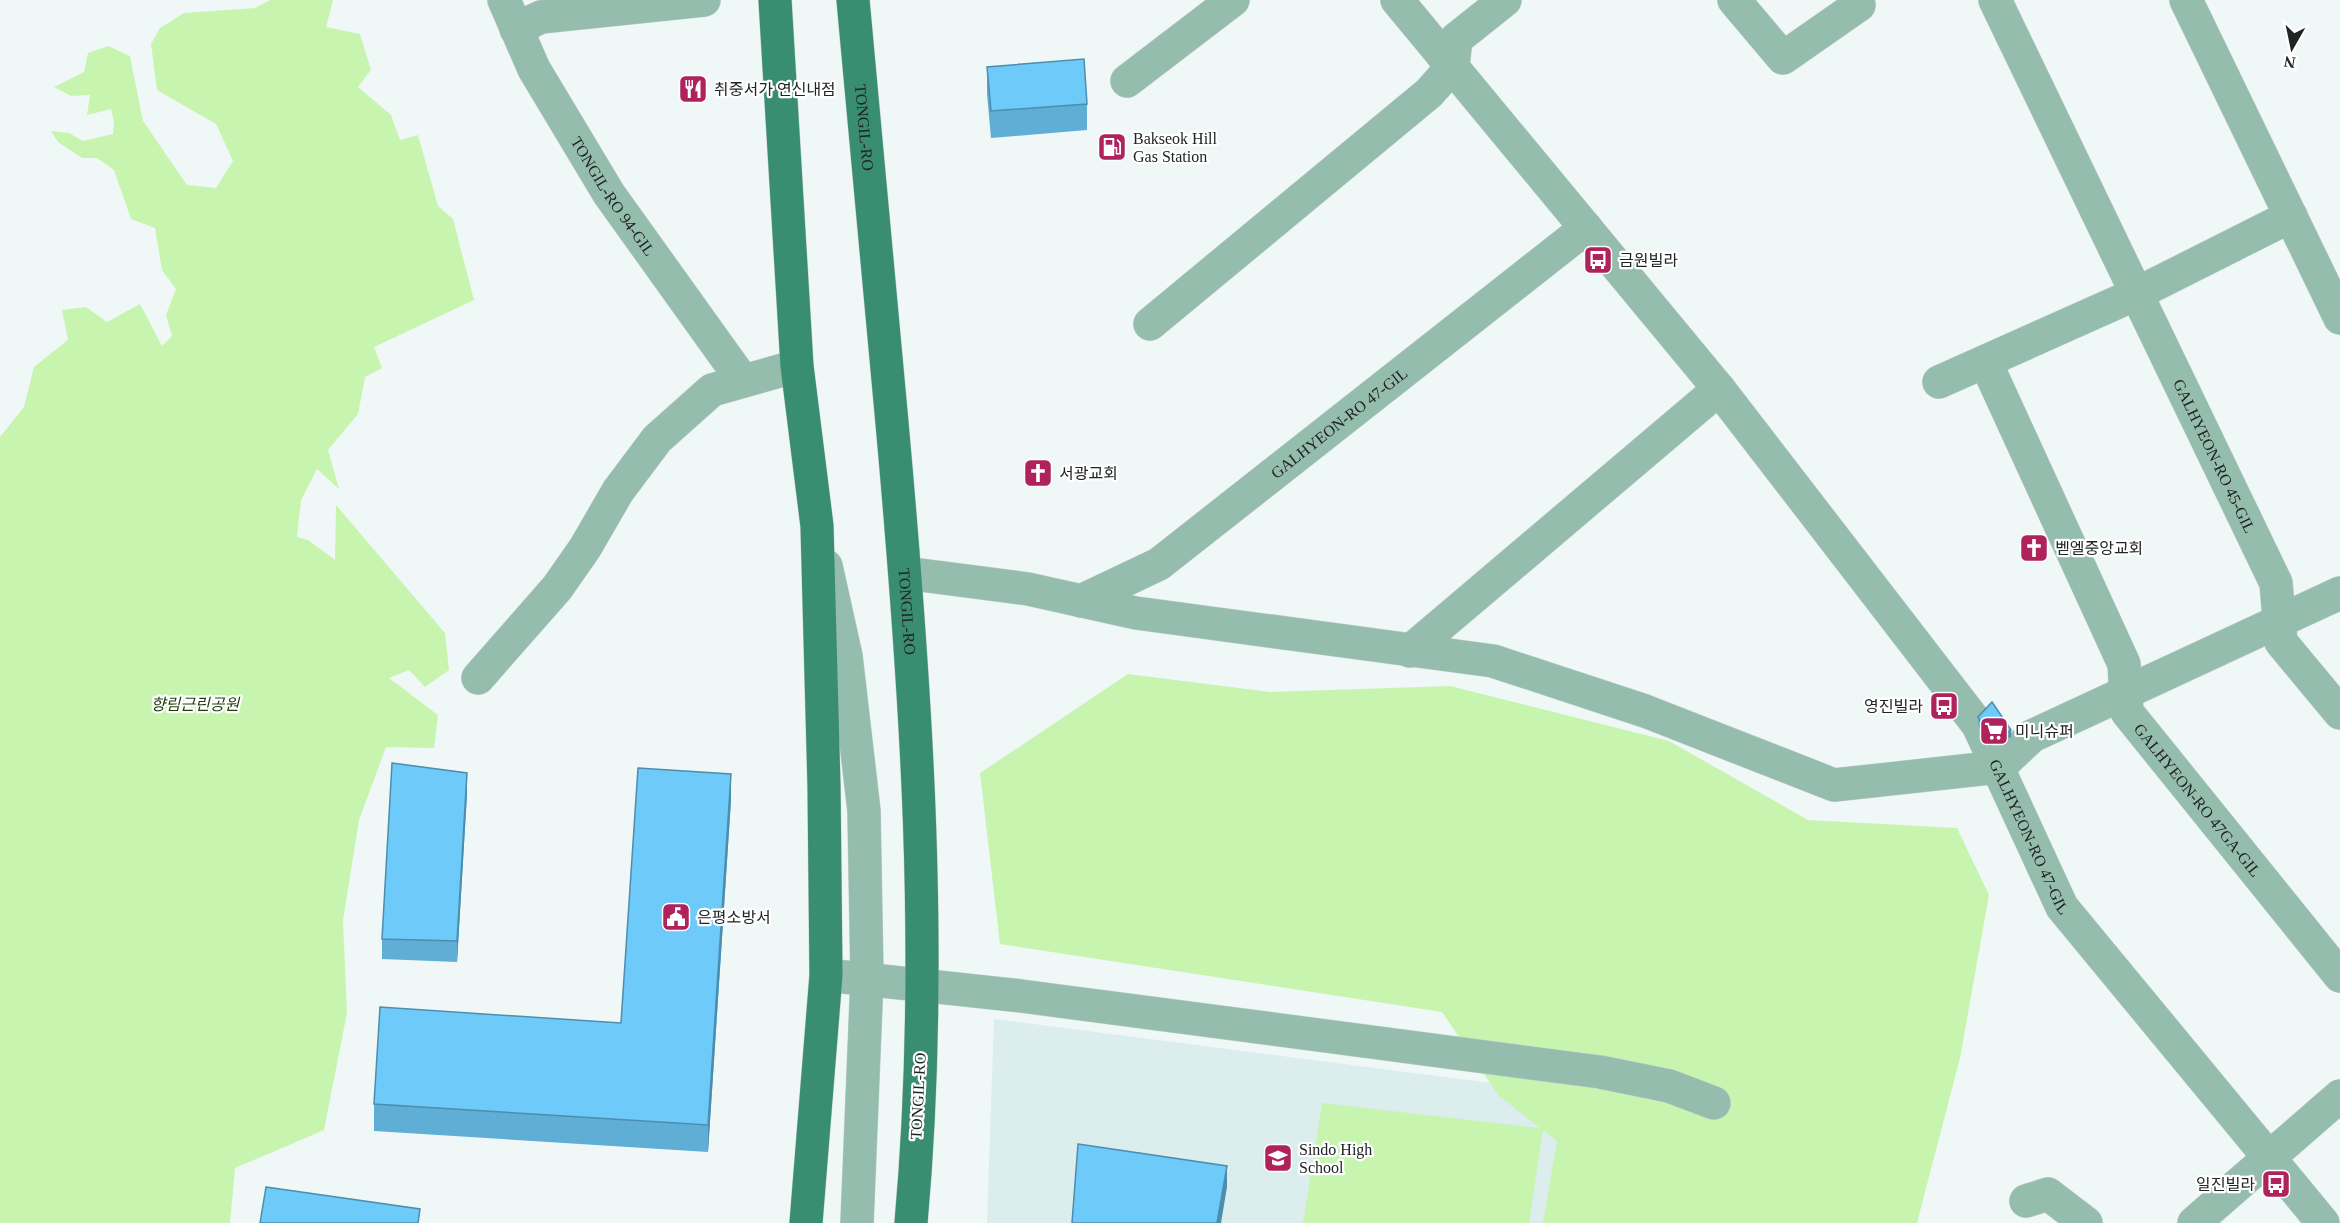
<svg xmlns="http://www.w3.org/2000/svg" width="2340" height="1223" font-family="'Times New Roman','Noto Sans KR',serif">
<rect width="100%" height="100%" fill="#eff7f7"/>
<!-- built -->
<path fill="#dbeded" d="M994 1019 1577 1094 1557 1223H987Z"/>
<!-- green -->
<path fill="#c7f5af" d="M270 0H333L326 27 360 34 371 70 358 87 391 115 400 140 418 135 438 206 453 219 474 300 374 347 382 368 365 377 358 414 328 450 339 489 317 469 301 500 297 537 308 540 335 560 336 505 445 633 449 670 425 687 409 670 389 678 438 715 434 748 386 747 359 820 343 920 347 1013 324 1130 235 1168 230 1223H0V437L24 407 34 367 68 340 62 310 86 307 107 322 140 304 162 346 172 336 166 315 176 289 162 270 155 228 131 219 114 170 97 158H82L58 142 51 131 69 133 83 141 113 134 114 121 111 109 87 115 90 95 71 96 54 87 84 72 88 53 108 46 130 56 143 121 187 185 216 188 233 161 216 124 157 90 151 44 160 28 184 13 255 8Z
M1128 674 1270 692 1450 686 1669 741 1808 820 1957 828 1989 895 1960 1058 1917 1223H1543L1557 1141 1543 1130 1529 1223H1303L1322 1103 1540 1128 1499 1096 1442 1012 1000 944 980 773Z"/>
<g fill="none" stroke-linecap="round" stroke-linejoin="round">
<!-- minor casing -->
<g stroke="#cad1d1" stroke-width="34">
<g id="minor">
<path id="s1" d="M504 0 534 69 609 194 743 381"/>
<path id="s2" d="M1397 0 1719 389 1978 725 2062 907 2323 1223"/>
<path d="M1734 0 1783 58 1859 5"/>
<path id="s3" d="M1995 0 2276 583 2281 642 2340 713"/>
<path d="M2186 0 2340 318"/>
<path d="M516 29 541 17 704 0"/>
<path d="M1127 81 1233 0"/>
<path d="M1150 324 1429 93 1453 66 1456 39 1505 0"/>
<path id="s4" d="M1986 363 2124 664 2127 712 2340 976"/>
<path d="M1939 382 2136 294 2291 216"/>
<path d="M826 566 846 656 864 811 867 978 857 1223"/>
<path d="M905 573 1028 589 1136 613 1493 661 1645 711 1834 785 1999 767 2032 736 2340 593"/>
<path id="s5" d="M1081 601 1159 564 1586 228"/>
<path d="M1410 651 1719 389"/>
<path d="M478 678 557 588 585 548 618 491 657 439 712 390 797 366"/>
<path d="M826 975 1021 996 1600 1072 1669 1086 1714 1103"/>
<path d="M2026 1201 2048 1194 2086 1223"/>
<path d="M2194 1223 2340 1096"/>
</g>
</g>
<!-- major casing -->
<g stroke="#cad1d1" stroke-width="34">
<g id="major">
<path d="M775 0 797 366 817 526 824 786 826 975 806 1223"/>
<path id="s6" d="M853 0C866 141 879 282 892 423 916 689 935 957 911 1223"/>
</g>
</g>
<!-- minor -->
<use href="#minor" stroke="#95bdad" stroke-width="33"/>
<!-- major -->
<use href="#major" stroke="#398d70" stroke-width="33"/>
</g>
<!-- wall -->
<path fill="#5faed5" d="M987 67 1087 104V130L991 138 987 94Z
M1978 717 2011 737 1989 746 1978 725Z
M467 794 457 962 382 959V939Z
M731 800 708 1152 374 1131V1104L621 1023Z"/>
<!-- shaded-wall -->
<path fill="#4d8dae" d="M2011 730V737L1989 746V739Z
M467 773V794L457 962V941Z
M731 774V800L708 1152V1125Z
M1227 1166V1187L1221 1223H1217Z"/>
<!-- building -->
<path fill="#6ecaf8" stroke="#4d8dae" stroke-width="1.5" d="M1084 59 1087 104 991 111 987 67Z
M1992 702 2011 730 1989 739 1978 717Z
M392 763 467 773 457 941 382 939Z
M638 768 731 774 708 1125 374 1104 380 1007 621 1023Z
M1078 1144 1227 1166 1217 1223H1072Z
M266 1187 420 1209 418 1223H260Z"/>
<!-- icons -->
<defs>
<g id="restaurant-square" transform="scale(1.5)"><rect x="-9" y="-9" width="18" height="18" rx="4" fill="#af225c" stroke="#fff"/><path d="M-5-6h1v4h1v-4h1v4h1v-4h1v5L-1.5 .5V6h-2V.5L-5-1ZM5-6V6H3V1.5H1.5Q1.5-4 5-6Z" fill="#fff"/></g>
<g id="fuel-square" transform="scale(1.5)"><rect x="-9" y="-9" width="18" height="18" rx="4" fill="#af225c" stroke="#fff"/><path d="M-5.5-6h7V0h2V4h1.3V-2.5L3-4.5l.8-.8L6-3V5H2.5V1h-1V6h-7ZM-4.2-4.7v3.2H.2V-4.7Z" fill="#fff"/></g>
<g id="bus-square" transform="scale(1.5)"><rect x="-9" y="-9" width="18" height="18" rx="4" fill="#af225c" stroke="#fff"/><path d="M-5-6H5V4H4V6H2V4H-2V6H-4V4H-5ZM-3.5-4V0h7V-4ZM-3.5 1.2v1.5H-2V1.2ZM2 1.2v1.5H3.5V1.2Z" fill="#fff"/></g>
<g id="church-square" transform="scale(1.5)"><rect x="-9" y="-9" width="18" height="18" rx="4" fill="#af225c" stroke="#fff"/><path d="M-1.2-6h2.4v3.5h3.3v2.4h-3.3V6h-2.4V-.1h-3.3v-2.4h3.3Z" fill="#fff"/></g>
<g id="supermarket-square" transform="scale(1.5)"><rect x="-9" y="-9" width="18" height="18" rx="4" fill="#af225c" stroke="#fff"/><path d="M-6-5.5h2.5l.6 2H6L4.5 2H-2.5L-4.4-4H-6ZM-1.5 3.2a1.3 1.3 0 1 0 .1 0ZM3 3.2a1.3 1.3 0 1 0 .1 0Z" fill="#fff"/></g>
<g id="civic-square" transform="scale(1.5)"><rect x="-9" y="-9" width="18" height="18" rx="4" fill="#af225c" stroke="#fff"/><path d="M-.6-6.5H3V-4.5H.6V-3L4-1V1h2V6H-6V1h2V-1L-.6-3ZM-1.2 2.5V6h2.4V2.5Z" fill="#fff"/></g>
<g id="school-square" transform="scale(1.5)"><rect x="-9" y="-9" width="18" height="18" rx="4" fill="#af225c" stroke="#fff"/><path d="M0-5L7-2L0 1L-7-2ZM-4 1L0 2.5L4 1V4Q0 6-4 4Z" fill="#fff"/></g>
</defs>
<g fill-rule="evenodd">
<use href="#restaurant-square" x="693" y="89"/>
<use href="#fuel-square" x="1112" y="147"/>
<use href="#bus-square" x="1598" y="260"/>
<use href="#church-square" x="1038" y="473"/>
<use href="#church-square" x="2034" y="548"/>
<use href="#bus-square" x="1944" y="706"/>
<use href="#supermarket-square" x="1994" y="731"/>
<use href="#civic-square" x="676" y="917"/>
<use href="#school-square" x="1278" y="1158"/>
<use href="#bus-square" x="2276" y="1184"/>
</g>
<g text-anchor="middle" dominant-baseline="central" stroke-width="4.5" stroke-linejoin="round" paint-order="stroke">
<!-- poi labels -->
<g font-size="16" fill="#212424" stroke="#fff" text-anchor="start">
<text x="714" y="89">취중서가 연신내점</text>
<text x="1133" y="138">Bakseok Hill<tspan x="1133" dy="18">Gas Station</tspan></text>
<text x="1619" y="260">금원빌라</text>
<text x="1059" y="473">서광교회</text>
<text x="2055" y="548">벧엘중앙교회</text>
<text x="1923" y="706" text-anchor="end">영진빌라</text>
<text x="2015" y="731">미니슈퍼</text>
<text x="697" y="917">은평소방서</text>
<text x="1299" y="1149">Sindo High<tspan x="1299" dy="18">School</tspan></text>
<text x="2255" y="1184" text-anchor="end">일진빌라</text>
</g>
<!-- street labels -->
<g font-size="16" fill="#212424" stroke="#fff">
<text stroke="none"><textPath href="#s6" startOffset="128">TONGIL-RO</textPath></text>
<text stroke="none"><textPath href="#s1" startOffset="225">TONGIL-RO 94-GIL</textPath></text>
<text stroke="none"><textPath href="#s5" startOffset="315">GALHYEON-RO 47-GIL</textPath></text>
<text stroke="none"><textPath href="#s3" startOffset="506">GALHYEON-RO 45-GIL</textPath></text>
<text stroke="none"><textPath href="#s6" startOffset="614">TONGIL-RO</textPath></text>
<text stroke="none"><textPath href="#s4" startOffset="492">GALHYEON-RO 47GA-GIL</textPath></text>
<text stroke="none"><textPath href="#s2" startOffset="1052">GALHYEON-RO 47-GIL</textPath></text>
<text transform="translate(918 1096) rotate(-87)">TONGIL-RO</text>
</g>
<!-- park labels -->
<g font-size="16" font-style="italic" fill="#1f3c0a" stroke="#fff">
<text x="195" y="704">향림근린공원</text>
</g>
</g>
<!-- north arrow -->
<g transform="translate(2292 48) rotate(189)" stroke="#ffffff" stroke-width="4.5" paint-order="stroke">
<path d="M0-4.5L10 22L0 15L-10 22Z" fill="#212424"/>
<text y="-9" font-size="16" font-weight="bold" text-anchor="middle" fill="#212424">N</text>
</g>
</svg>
